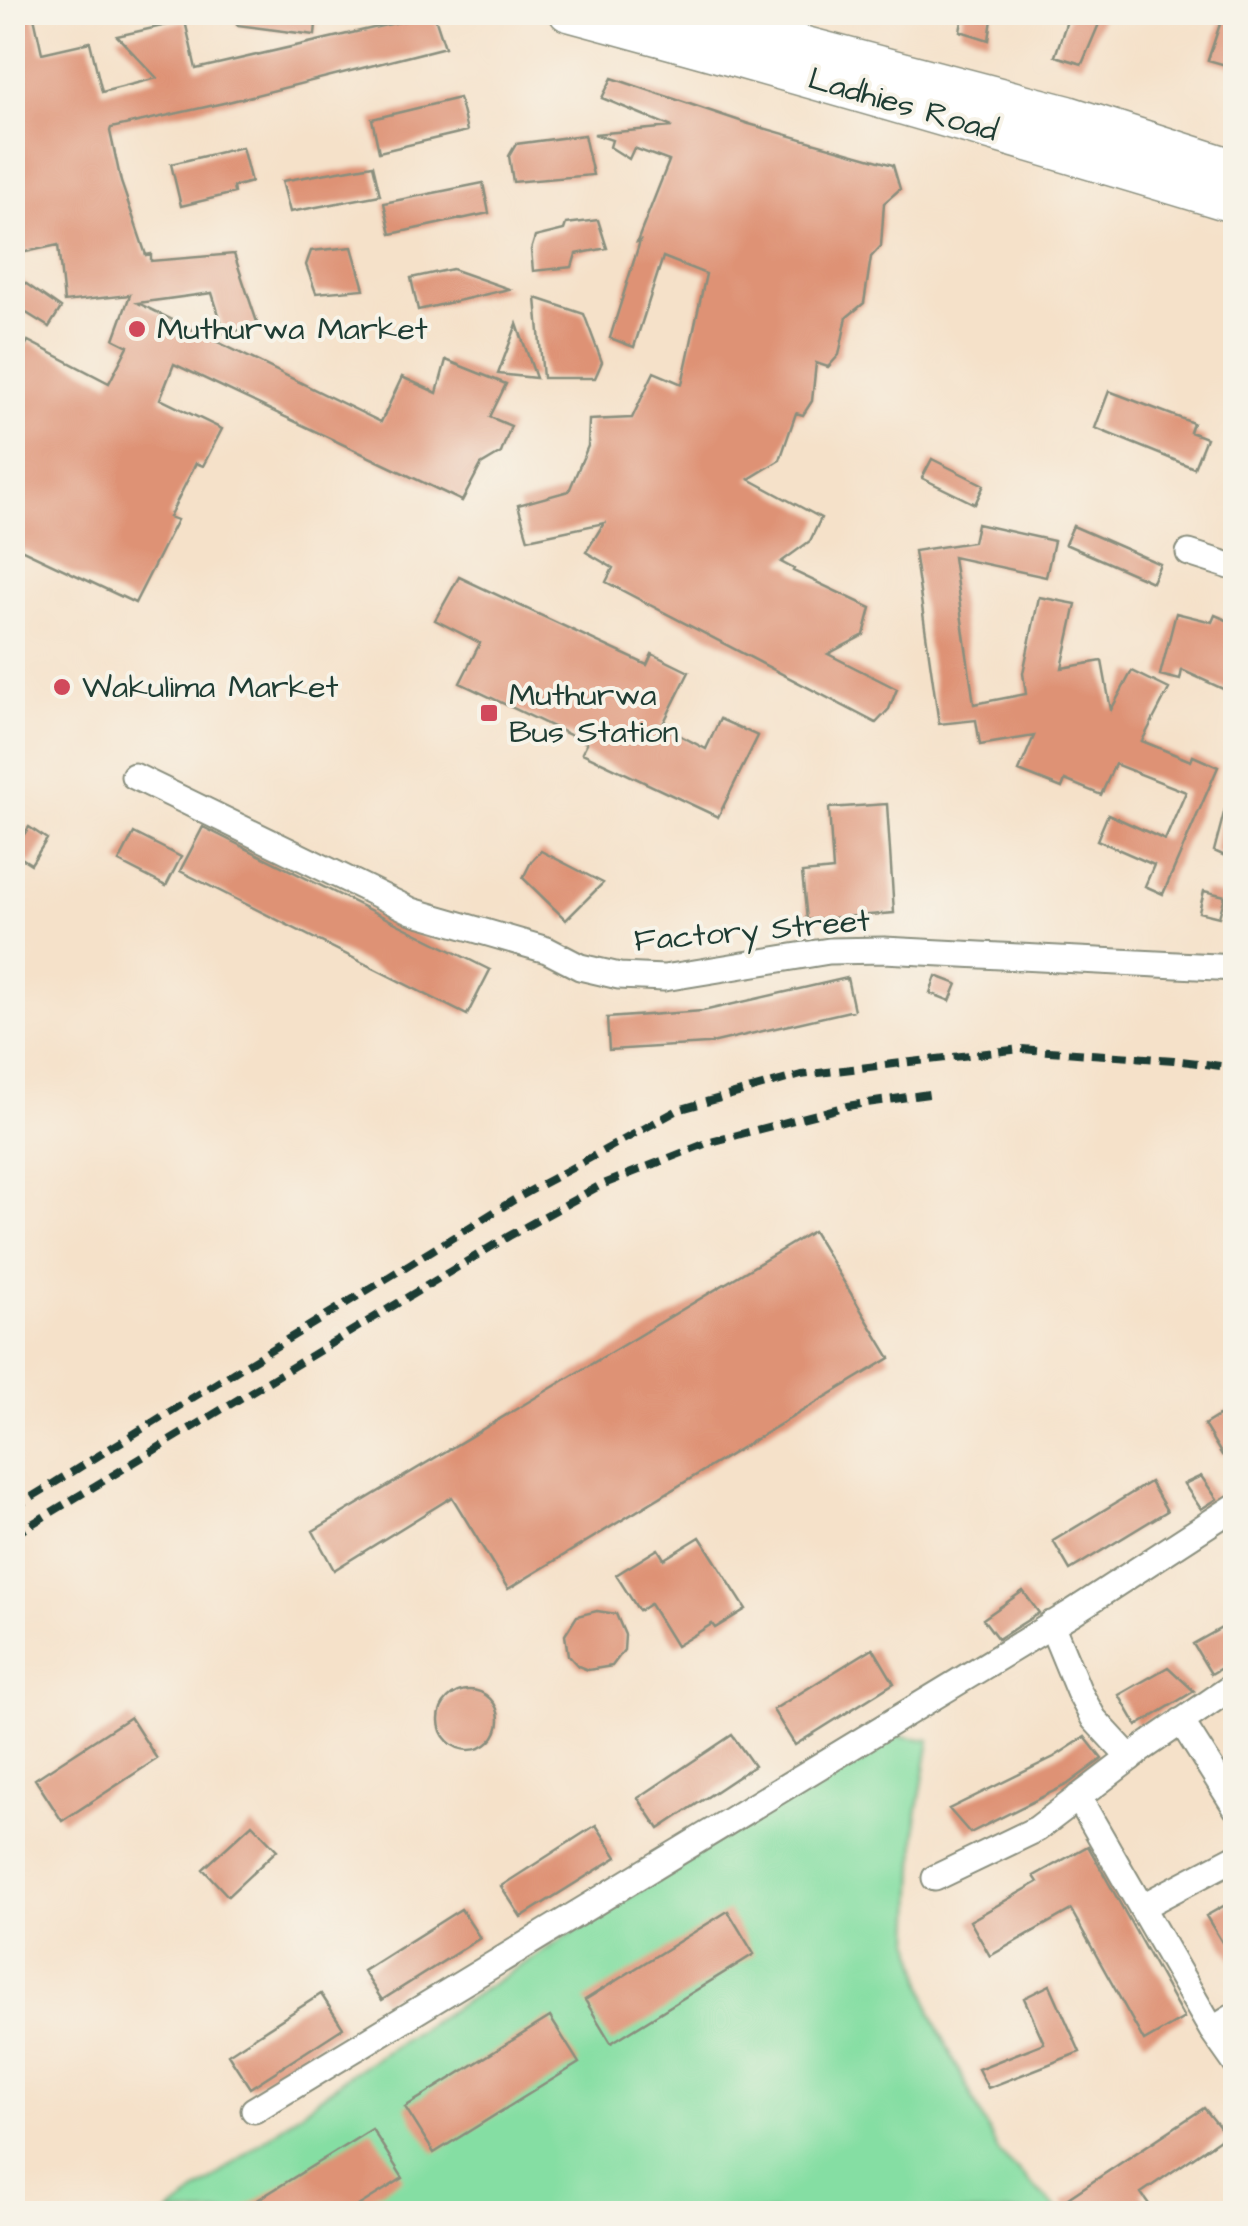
<svg xmlns="http://www.w3.org/2000/svg" width="1248" height="2226" font-family="'Architects Daughter',sans-serif">
<rect width="100%" height="100%" fill="#f7f3e8"/>
<filter id="ink" filterUnits="userSpaceOnUse"><feTurbulence type="fractalNoise" baseFrequency=".01" numOctaves="2"/><feDisplacementMap in="SourceGraphic" scale="20" xChannelSelector="R" yChannelSelector="G"/><feConvolveMatrix kernelMatrix="1 2 1 2 8 2 1 2 1" color-interpolation-filters="sRGB"/></filter>
<filter id="wash" filterUnits="userSpaceOnUse"><feTurbulence type="fractalNoise" baseFrequency=".0048" numOctaves="4" result="noise"/><feDisplacementMap in="SourceGraphic" scale="40" xChannelSelector="R" yChannelSelector="G"/><feGaussianBlur stdDeviation="2.25" result="paint"/><feColorMatrix in="noise" values="0 0 0 0 0 0 0 0 0 0 0 0 0 0 0 0 0 1.4 0 .05"/><feComposite in="paint" operator="in"/></filter>
<g filter="url(#wash)">
<rect width="100%" height="100%" fill="#f5e1c9"/>
<!-- green -->
<path fill="#85dea3" stroke="#528e6c" stroke-width="2.5" d="M885 1734 930 1740 917 1815 912 1941 931 2013 999 2153 1061 2213 168 2214 349 2075Z"/>
<g id="blocks">
<!-- building -->
<path fill="#de9275" d="M12 12H33L42 53 90 42 102 92 157 78 117 36 185 21 196 69 434 14 445 47 228 102 111 128 110 131 121 182 146 255 151 254V261L234 254 258 325 225 334 212 293 138 303 381 422 402 377 437 393 446 360 506 384 490 417 511 426 501 453 481 465 462 501 174 364 160 399 222 429 203 466 196 463 169 517 177 520 135 603 12 545V371L28 341 109 383 128 346 114 339 130 295 64 302 58 245 12 255Z
M238 12H317L315 35 237 25Z
M964 12H993L989 40 960 31Z
M1070 12H1104L1082 64 1055 56Z
M1224 12H1236V68L1208 60Z
M612 78 749 124 893 165 900 189 884 203 881 246 871 257 864 303 847 317 839 355 828 367 816 363 812 401 803 415 796 413 780 460 749 479 821 518 810 541 781 562 794 569 793 571 871 608 864 635 828 654 897 689 889 709 876 723 606 582 613 568 586 552 604 523 528 539 518 505 569 491 588 446 589 420 632 418 654 372 682 384 706 274 663 257 634 347 610 338 640 241 637 242 669 161 634 148 629 159 610 147 612 140 594 134 672 127 602 98Z
M459 98 467 131 379 152 372 119Z
M584 135 593 175 513 182 509 156 516 144Z
M242 147 251 182 233 187 234 193 181 206 171 164Z
M373 165 380 195 290 212 282 181Z
M483 183 489 213 391 234 384 203Z
M598 220 607 248 576 254 572 267 533 271 531 250 535 237 564 230 566 224Z
M352 247 364 289 316 293 306 265 311 251Z
M452 269 509 289 418 310 411 278Z
M12 274 61 308 49 327 12 304Z
M536 298 584 314 602 362 595 378H543Z
M517 324 536 378 498 374Z
M1109 391 1193 423 1190 432 1206 438 1194 468 1095 428Z
M932 459 984 485 975 504 922 478Z
M977 524 1054 541 1046 577 953 557 974 704 1026 694 1023 673 1039 597 1076 604 1062 668 1102 661 1111 710 1132 671 1169 689 1142 741 1191 761 1193 756 1218 767 1163 894 1145 886 1154 865 1097 840 1108 814 1165 840 1186 792 1115 764 1101 795 1065 780 1062 788 1019 771 1034 736 980 745 976 720 939 724 914 551 973 542Z
M1073 526 1160 564 1152 582 1065 544Z
M459 577 647 665 652 654 689 672 662 726 706 749 720 719 758 736 718 817 582 753 587 743 460 683 480 643 435 620Z
M1176 613 1212 622 1215 615 1236 624V695L1182 670 1180 680 1160 675Z
M1229 794H1236V861L1214 851Z
M887 804 894 913 807 920 802 873 833 870 829 808Z
M29 827 47 839 31 864 12 852Z
M203 827 490 970 467 1015 180 871Z
M134 833 181 857 166 886 119 862Z
M541 851 603 883 566 920 523 878 531 862Z
M1204 891 1225 896 1219 917 1199 912Z
M936 976 957 984 950 1001 930 993Z
M847 978 854 1010 707 1044 609 1050 607 1018 703 1011Z
M813 1231 890 1358 508 1589 452 1497 334 1570 313 1531Z
M1236 1405V1447L1222 1455 1204 1425Z
M1201 1476 1217 1499 1201 1509 1184 1484Z
M1150 1482 1167 1511 1070 1570 1053 1541Z
M700 1537 746 1609 715 1628 712 1624 676 1646 650 1604 639 1611 616 1575 658 1549 664 1559Z
M1023 1591 1039 1613 998 1639 983 1619Z
M597 1611 616 1614 625 1635 624 1650 612 1666 588 1670 578 1666 568 1655 565 1635 577 1616Z
M1236 1620V1659L1211 1674 1193 1644Z
M873 1648 894 1683 795 1745 773 1710Z
M1168 1667 1194 1691 1137 1726 1119 1695Z
M439 1720a30 30 0 1 1 60 0a30 30 0 1 1-60 0Z
M130 1717 157 1759 62 1821 35 1779Z
M732 1735 754 1766 659 1829 638 1798Z
M1085 1737 1102 1759 1068 1784 970 1833 949 1809 1054 1757Z
M252 1824 277 1850 228 1896 203 1869Z
M596 1825 617 1857 521 1917 501 1886Z
M1088 1846 1184 2018 1144 2041 1071 1910 990 1956 970 1921 1038 1882 1034 1876Z
M1236 1899V1965L1206 1916Z
M461 1909 480 1938 382 2000 363 1971Z
M728 1911 754 1954 611 2043 585 2000Z
M1050 1985 1080 2052 988 2088 978 2069 1044 2043 1024 1998Z
M321 1994 343 2028 250 2088 228 2054Z
M550 2017 579 2063 434 2153 405 2107Z
M1204 2108 1226 2135 1141 2193 1156 2214H1073L1062 2202Z
M372 2129 403 2178 345 2214H235Z"/>
</g>
</g>
<g filter="url(#ink)">
<use href="#blocks" fill-opacity="0" stroke="#8a8f7e" stroke-width="2.5"/>
<g fill="none" stroke-linecap="round" stroke-linejoin="round">
<!-- street casing -->
<g stroke="#8a8f7e" stroke-width="29">
<path id="street" d="M1189 553 1236 568
M134 776 412 911 547 950 580 967 619 976 664 978 829 951 884 950 1236 968
M1051 1624 1079 1692 1094 1719 1130 1758
M1181 1721 1236 1808
M1078 1797 1212 2030 1236 2064
M935 1878 1037 1829 1143 1748 1236 1684
M1141 1907 1236 1857
M1212 2030 1236 2015
M254 2110 1073 1612 1236 1506"/>
</g>
<!-- secondary casing -->
<g stroke="#8a8f7e" stroke-width="41">
<path id="secondary" d="M568 12C792 72 1014 137 1236 204
M676 12 1068 115 1236 169"/>
</g>
<!-- street -->
<use href="#street" stroke="#fff" stroke-width="25"/>
<!-- secondary -->
<use href="#secondary" stroke="#fff" stroke-width="38"/>
<!-- rail -->
<path stroke="#1f3d34" stroke-width="8" stroke-dasharray="15 8" stroke-linecap="butt" d="M12 1509 517 1198 678 1110 801 1075 1021 1049 1174 1060 1236 1068
M12 1536 509 1236 599 1186 707 1143 847 1106 935 1093"/>
</g>
</g>
<!-- markers -->
<g fill="#d1495b" stroke="#f7f3e8" stroke-width="4">
<circle cx="137" cy="329" r="10"/>
<circle cx="62" cy="687" r="10"/>
<rect x="479" y="703" width="20" height="20" rx="5"/>
</g>
<g text-anchor="middle" dominant-baseline="central" stroke-width="8" stroke-linejoin="round" paint-order="stroke">
<!-- street labels -->
<g font-size="32" fill="#1f3d34" stroke="#f7f3e8">
<text transform="translate(903 105) rotate(16)">Ladhies Road</text>
<text transform="translate(752 931) rotate(-5)">Factory Street</text>
</g>
<!-- poi labels -->
<g font-size="32" fill="#1f3d34" stroke="#f7f3e8" text-anchor="start">
<text x="157" y="329">Muthurwa Market</text>
<text x="82" y="687">Wakulima Market</text>
<text x="509" y="695">Muthurwa<tspan x="509" dy="37">Bus Station</tspan></text>
</g>
</g>
<!-- margin -->
<rect width="1248" height="2226" fill="none" stroke="#f7f3e8" stroke-width="50"/>
</svg>
